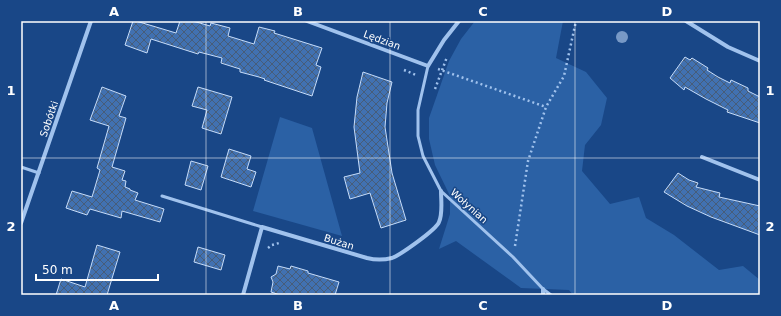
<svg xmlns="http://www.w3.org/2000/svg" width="781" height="316" font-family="'DejaVu Sans',sans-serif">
<defs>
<pattern id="building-cross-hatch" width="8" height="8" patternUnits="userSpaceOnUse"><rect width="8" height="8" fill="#4171b1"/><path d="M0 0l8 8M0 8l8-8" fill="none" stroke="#475d79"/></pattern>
</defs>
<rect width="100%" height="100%" fill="#194787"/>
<!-- grass -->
<path fill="#2b61a5" d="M475 21H563L556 58 586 72 607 98 601 125 585 145 582 171 610 204 639 197 646 218 674 235 719 270 743 266 760 280V295H573L569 290 521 288 456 241 439 249 450 214V196L435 165 429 139V118L449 61 461 39Z
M280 117 312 128 342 236 253 211Z"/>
<!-- building -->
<path fill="url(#building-cross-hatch)" stroke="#c6dcf9" d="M133 21H136L176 33 180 21H193L210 26 211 23 230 28 228 36 254 44 259 27 275 31 274 33 322 48 316 65 321 67 312 96 264 80 265 79 259 77 240 72V69L221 63 222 58 199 52 198 54 151 39 147 53 125 45Z
M685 57 690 60 692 58 708 68 707 70 718 77 730 83 731 80 748 88V91L760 97V123L727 112 728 110 706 99 685 87 684 90 670 78Z
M363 72 392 82 387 103 385 127 392 173 406 220 381 228 370 193 350 199 344 177 360 173 354 127 357 97Z
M102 87 126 96 119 116 126 118 112 167 125 171 122 180 126 181 125 187 130 189V190L138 193 135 200 164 209 160 222 122 211 121 218 90 209 87 215 66 208 72 191 92 197 100 170 97 168 109 126 90 120Z
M198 87 232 97 221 134 202 128 207 110 192 106Z
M229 149 251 156 247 169 256 172 251 187 221 177Z
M191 161 208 166 201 190 185 185Z
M678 173 689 180 698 183 696 187 720 193 719 197 760 206V235L711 217 687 206 664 192Z
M97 245 120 252 107 295H56L61 279 85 287Z
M198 247 225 255 221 270 194 262Z
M278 266 290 269 291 266 308 271V273L339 282 335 295H280L271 292 273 282 271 277 276 274Z"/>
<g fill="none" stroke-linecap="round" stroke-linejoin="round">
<!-- path -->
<path stroke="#a0c2ed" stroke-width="2.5" stroke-dasharray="2 3" stroke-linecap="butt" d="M438 69 546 107
M404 70 416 75V76
M435 89 447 57
M515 246 528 161 546 107 564 76 576 21
M268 248 272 245 279 243"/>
<!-- service -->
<path stroke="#a0c2ed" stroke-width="3" d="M428 66 418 110V136L423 156 441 191 513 257 543 289 551 295
M21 167 39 173
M162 196 262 227"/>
<!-- minor -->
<path stroke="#a0c2ed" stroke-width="4" d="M307 21 428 66 444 40 459 21
M686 21 728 47 760 61
M702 157 760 180
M21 223 91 21
M543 289V295
M243 295 262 227 367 258C375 260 384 260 392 258 400 255 436 230 439 222 443 213 441 201 441 191"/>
</g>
<!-- trees -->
<circle fill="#7899c6" cx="622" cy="37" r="6"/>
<!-- grid -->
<path fill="none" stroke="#fff" stroke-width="1" stroke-opacity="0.55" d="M206 21V295M390 21V295M575 21V295M21 158H760"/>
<g text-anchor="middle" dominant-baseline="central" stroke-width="3" stroke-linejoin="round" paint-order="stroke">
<!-- street labels -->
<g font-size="10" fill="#fff" stroke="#194787">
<text transform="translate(382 40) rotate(20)">Lędzian</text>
<text transform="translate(49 119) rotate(-71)">Sobótki</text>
<text transform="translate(469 206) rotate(42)">Wołynian</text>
<text transform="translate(339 242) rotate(17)">Bużan</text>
</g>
</g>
<!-- border -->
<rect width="781" height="316" fill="none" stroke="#194787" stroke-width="44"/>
<!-- scale -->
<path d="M36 274v6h122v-6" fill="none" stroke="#ffffff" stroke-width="2"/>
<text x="42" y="274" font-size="12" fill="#ffffff" stroke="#194787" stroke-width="3" paint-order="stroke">50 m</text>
<rect x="22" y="22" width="737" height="272" fill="none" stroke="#fff" stroke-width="1.5"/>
<g font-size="13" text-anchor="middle" font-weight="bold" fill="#fff">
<text x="114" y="16">A</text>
<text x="298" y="16">B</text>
<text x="483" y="16">C</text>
<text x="667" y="16">D</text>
<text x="11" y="95">1</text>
<text x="770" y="95">1</text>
<text x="11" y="231">2</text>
<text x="770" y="231">2</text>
<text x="114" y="310">A</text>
<text x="298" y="310">B</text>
<text x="483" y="310">C</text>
<text x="667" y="310">D</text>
</g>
</svg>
